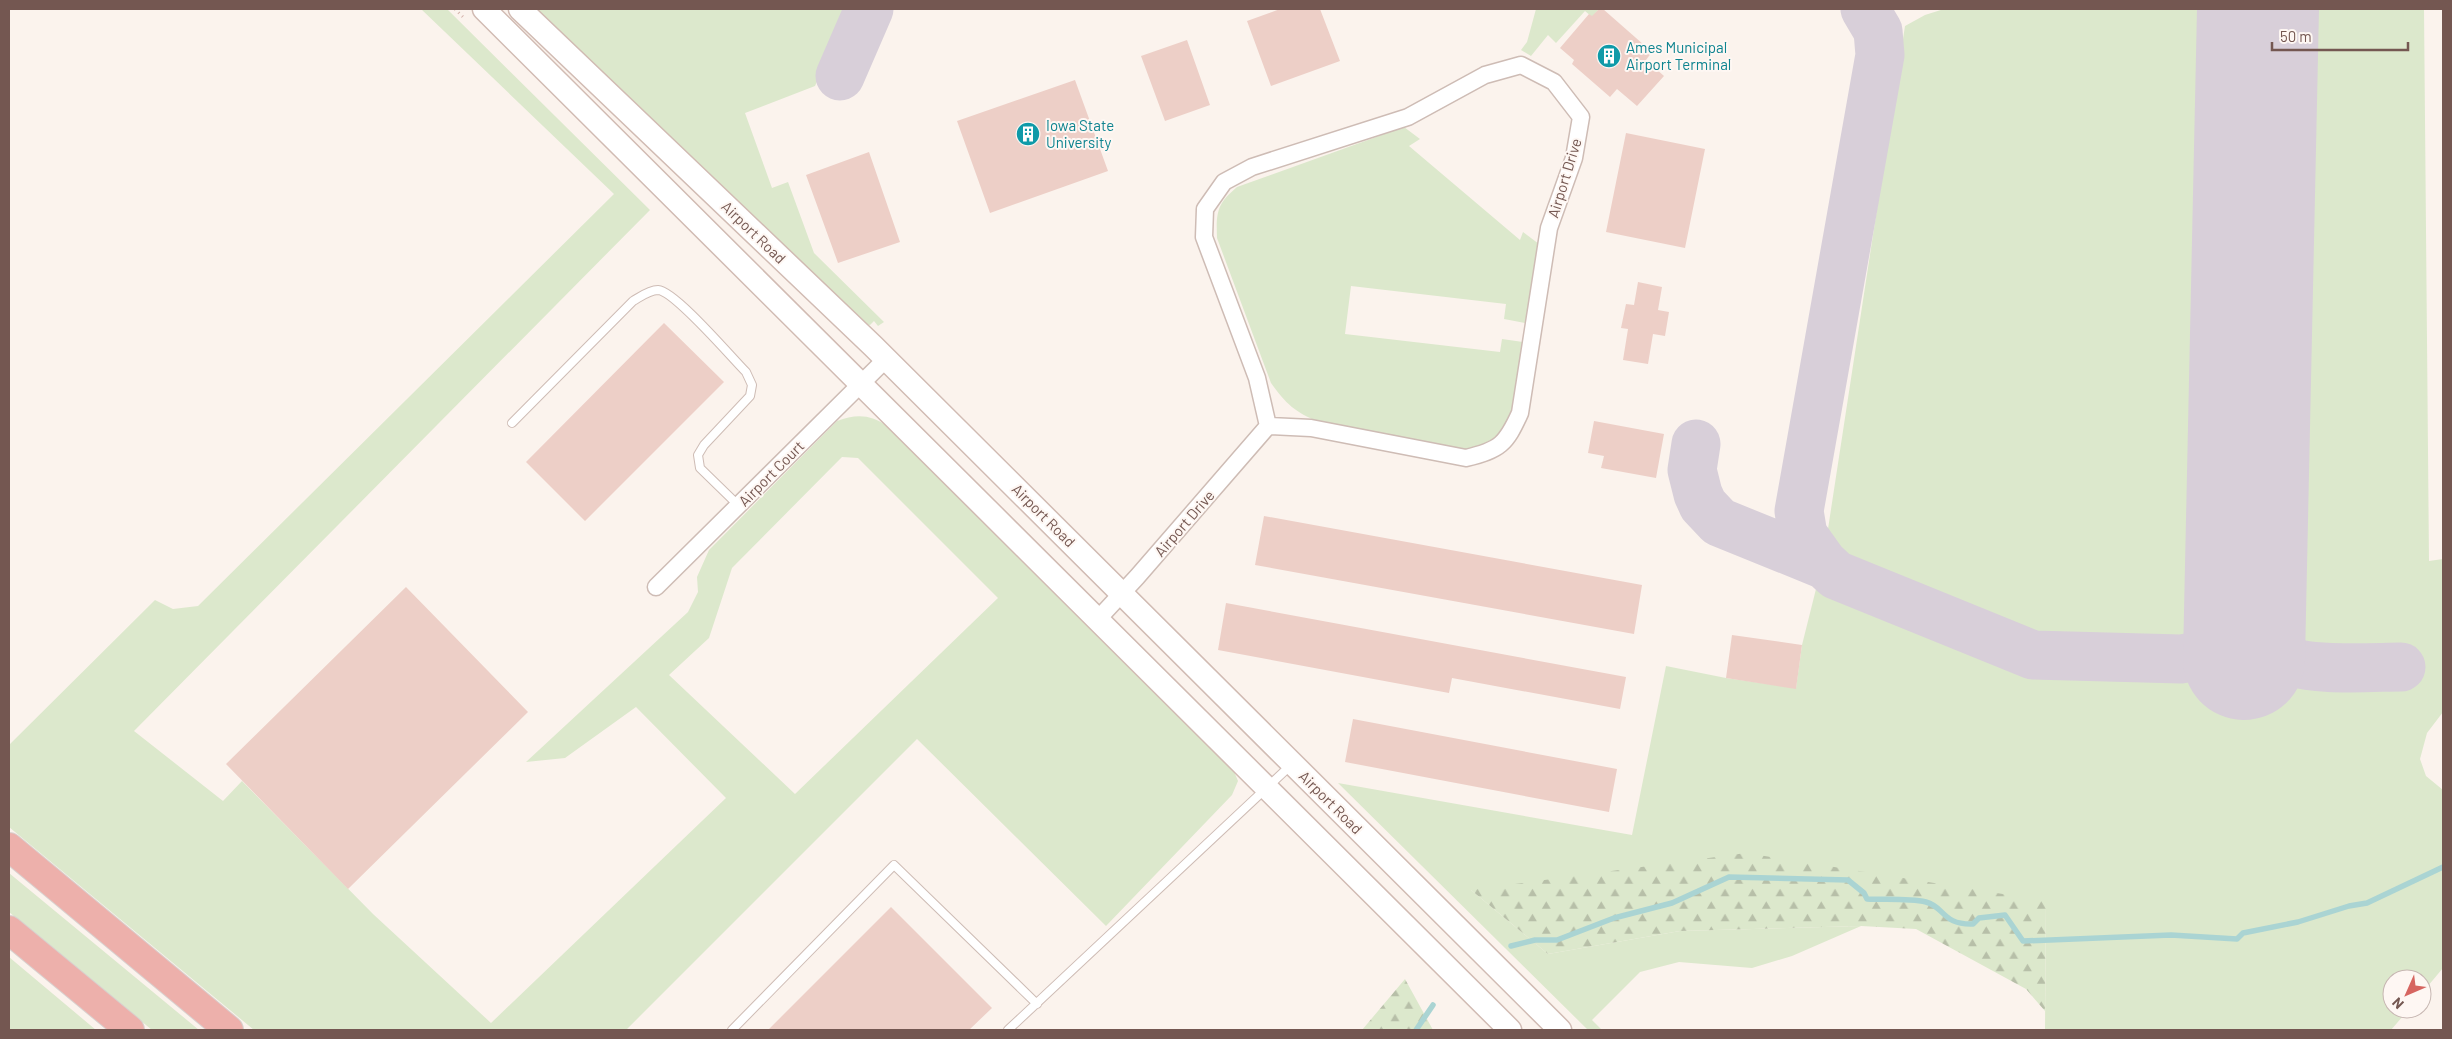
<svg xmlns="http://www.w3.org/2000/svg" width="2452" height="1039" font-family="Barlow,sans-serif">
<defs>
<pattern id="forest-firs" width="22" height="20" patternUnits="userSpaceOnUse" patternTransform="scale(1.25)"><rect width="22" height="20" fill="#dce8cc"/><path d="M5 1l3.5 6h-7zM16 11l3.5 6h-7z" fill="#b7bfa8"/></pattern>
</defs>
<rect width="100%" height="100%" fill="#fbf3ed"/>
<!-- grass -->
<path fill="#dce8cc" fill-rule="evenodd" d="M421 9H447L650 210 134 731 223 801 242 781 373 914 491 1023 726 798 636 707 565 758 526 762 688 612 698 592 697 577 709 550 837 421C856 414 871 414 888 427L1233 769 1238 781 1232 795 1106 926 917 739 626 1030H254L9 827V745L155 600 173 609 198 606 614 194ZM842 457 858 458 998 598 795 794 669 675 709 638 732 568Z
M534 9H850L815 86 745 113 772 188 788 182 814 253 884 322 878 326 874 321 870 325 864 324Z
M1536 9H1599L1592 17 1585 11 1556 43 1548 35 1531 56 1521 50 1527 42Z
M1944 9H2227L2216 632 2183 643 2037 642 1847 563 1826 542 1905 26 1925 15Z
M2289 9H2424L2429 561 2443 559V712L2427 733 2420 759 2426 776 2443 790V968L2422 993V979H2392V1009H2409L2391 1030H2045L2046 901 1471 890 1548 954 1680 931 1861 926 1792 956 1752 968 1679 962 1640 972 1592 1020 1602 1030H1588L1338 783 1632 835 1666 666 1726 678 1796 688 1802 645 1816 589 2032 675 2400 688V656L2302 654 2275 643Z
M1404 127 1420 139 1409 146 1520 240 1523 232 1539 244 1525 323 1504 319 1506 304 1351 286 1345 334 1500 352 1502 339 1523 342C1520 363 1518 415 1505 429 1494 440 1482 445 1468 450L1319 422C1295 412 1286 404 1271 383L1217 238C1216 212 1217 204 1237 187Z
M9 873 199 1030H152L9 912Z
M9 957 96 1030H10Z"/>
<!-- forest -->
<path fill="url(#forest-firs)" d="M1746 853 2046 901 2045 1011 2026 989 1916 929 1861 926 1680 931 1548 954 1471 890Z
M1405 979 1433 1030H1362Z"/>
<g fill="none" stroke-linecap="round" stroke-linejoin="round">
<!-- stream -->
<path stroke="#aad4d3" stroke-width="5.5" d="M1511 946 1535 940H1557L1614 918 1672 903 1729 877 1848 880 1864 893 1867 899C1886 900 1908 898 1926 902 1945 907 1942 925 1973 924L1979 918 2005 915 2023 941 2171 935 2237 939 2243 933 2298 922 2349 906 2367 903 2443 867
M1416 1030 1433 1005"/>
<!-- taxiway -->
<path stroke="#d8cfd9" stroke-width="49" d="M1865 9 1878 31 1880 55 1799 511 1803 535 1823 563 1836 575 2033 655 2181 659C2212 655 2225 640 2245 618 2256 634 2268 650 2285 659 2308 672 2374 667 2401 667
M840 76 869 9
M2252 142 2254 9
M1696 444 1692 470 1698 494 1703 505 1719 522 1825 565"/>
<!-- runway -->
<path stroke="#d8cfd9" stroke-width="122" d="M2244 659 2258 9"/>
</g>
<!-- building -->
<path fill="#edcfc7" d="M1280 9H1320L1340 61 1271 86 1247 21Z
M1599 9H1603L1652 52 1646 60 1664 76 1637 106 1617 89 1610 97 1572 64 1574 60 1560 48 1589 14 1592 16Z
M1187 40 1210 105 1165 121 1141 56Z
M1075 80 1108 171 990 213 957 121Z
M1626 133 1705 149 1685 248 1606 232Z
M869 152 900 242 838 263 806 175Z
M1638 282 1662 287 1658 310 1669 312 1665 336 1653 334 1648 364 1623 360 1628 329 1621 328 1626 304 1634 305Z
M664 323 724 382 585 521 526 462Z
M1594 421 1664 434 1656 478 1601 468 1604 456 1588 453Z
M1264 516 1642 585 1634 634 1255 565Z
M406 587 528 712 348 889 226 764Z
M1226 603 1626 677 1620 709 1452 678 1449 693 1218 650Z
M1732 635 1802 645 1796 689 1726 678Z
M1353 719 1617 769 1609 812 1345 762Z
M891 907 992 1008 969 1030H768Z"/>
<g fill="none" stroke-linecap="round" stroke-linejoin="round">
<!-- lane casing -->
<g stroke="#cebcb5" stroke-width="10">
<path id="lane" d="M512 423 633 301C640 297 649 290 658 290 675 291 731 357 746 372L752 385 750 396 704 445 698 455 700 468 738 505
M732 1030 894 865 1037 1004
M1008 1030 1291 765"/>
</g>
<!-- street casing -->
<g stroke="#cebcb5" stroke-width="19">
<path id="street" d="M1521 65 1554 82 1581 117 1574 158 1549 228 1520 413C1506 444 1500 450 1466 458L1311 428 1268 426 1257 378 1204 237 1205 209 1224 182 1252 167 1408 117 1485 75Z
M656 587 886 359
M1098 619 1137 577 1268 426"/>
</g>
<!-- secondary casing -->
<g stroke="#d1bbb3" stroke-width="25">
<path id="secondary" d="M484 9 1510 1030
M520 9 873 346 1560 1030"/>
</g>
<!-- highway casing -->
<g stroke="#d8d0ce" stroke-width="30">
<path id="highway" d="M9 847 229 1030
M9 930 130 1030"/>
</g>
<!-- path -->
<path stroke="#d3b2aa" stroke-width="3" stroke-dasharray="1 4" stroke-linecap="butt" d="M455 9 465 19"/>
<!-- lane -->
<use href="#lane" stroke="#fff" stroke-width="8"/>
<!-- street -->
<use href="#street" stroke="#fff" stroke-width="16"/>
<!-- secondary -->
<use href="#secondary" stroke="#fff" stroke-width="22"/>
<!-- highway -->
<use href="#highway" stroke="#edb0ab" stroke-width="28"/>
</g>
<!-- icons -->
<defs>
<g id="building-disc" transform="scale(1.25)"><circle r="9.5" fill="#0f9aa8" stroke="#fef7f3"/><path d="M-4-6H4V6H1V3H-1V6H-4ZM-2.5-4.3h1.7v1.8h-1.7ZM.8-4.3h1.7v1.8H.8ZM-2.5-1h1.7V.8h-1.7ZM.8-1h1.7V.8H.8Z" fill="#fff"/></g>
</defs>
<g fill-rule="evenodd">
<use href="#building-disc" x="1609" y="56"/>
<use href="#building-disc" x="1028" y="134"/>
</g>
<g text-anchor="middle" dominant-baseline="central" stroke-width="4" stroke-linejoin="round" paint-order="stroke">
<!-- culture labels -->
<g font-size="15" fill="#0d838f" stroke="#fef7f3" text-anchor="start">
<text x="1626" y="47">Ames Municipal<tspan x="1626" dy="17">Airport Terminal</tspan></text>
<text x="1046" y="125">Iowa State<tspan x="1046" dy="17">University</tspan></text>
</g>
<!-- street labels -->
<g font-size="15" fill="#745751" stroke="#fef7f3">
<text transform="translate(1564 178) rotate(-73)">Airport Drive</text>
<text transform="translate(754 232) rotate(44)">Airport Road</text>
<text transform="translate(771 473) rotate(-45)">Airport Court</text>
<text transform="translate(1044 515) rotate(45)">Airport Road</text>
<text transform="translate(1184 523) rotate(-49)">Airport Drive</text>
<text transform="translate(1331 802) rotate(45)">Airport Road</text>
</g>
</g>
<!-- border -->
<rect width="2452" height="1039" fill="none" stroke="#745751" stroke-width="20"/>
<!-- north arrow -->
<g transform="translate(2407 994) rotate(225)"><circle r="24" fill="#fef7f3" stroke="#c7b7b2"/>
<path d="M0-4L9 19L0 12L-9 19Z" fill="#d66560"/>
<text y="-8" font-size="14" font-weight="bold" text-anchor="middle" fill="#745751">N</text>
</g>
<!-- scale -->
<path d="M2272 42v8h136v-8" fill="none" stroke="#745751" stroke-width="2.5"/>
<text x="2280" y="42" font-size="15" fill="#745751" stroke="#fef7f3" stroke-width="4" paint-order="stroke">50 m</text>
</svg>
